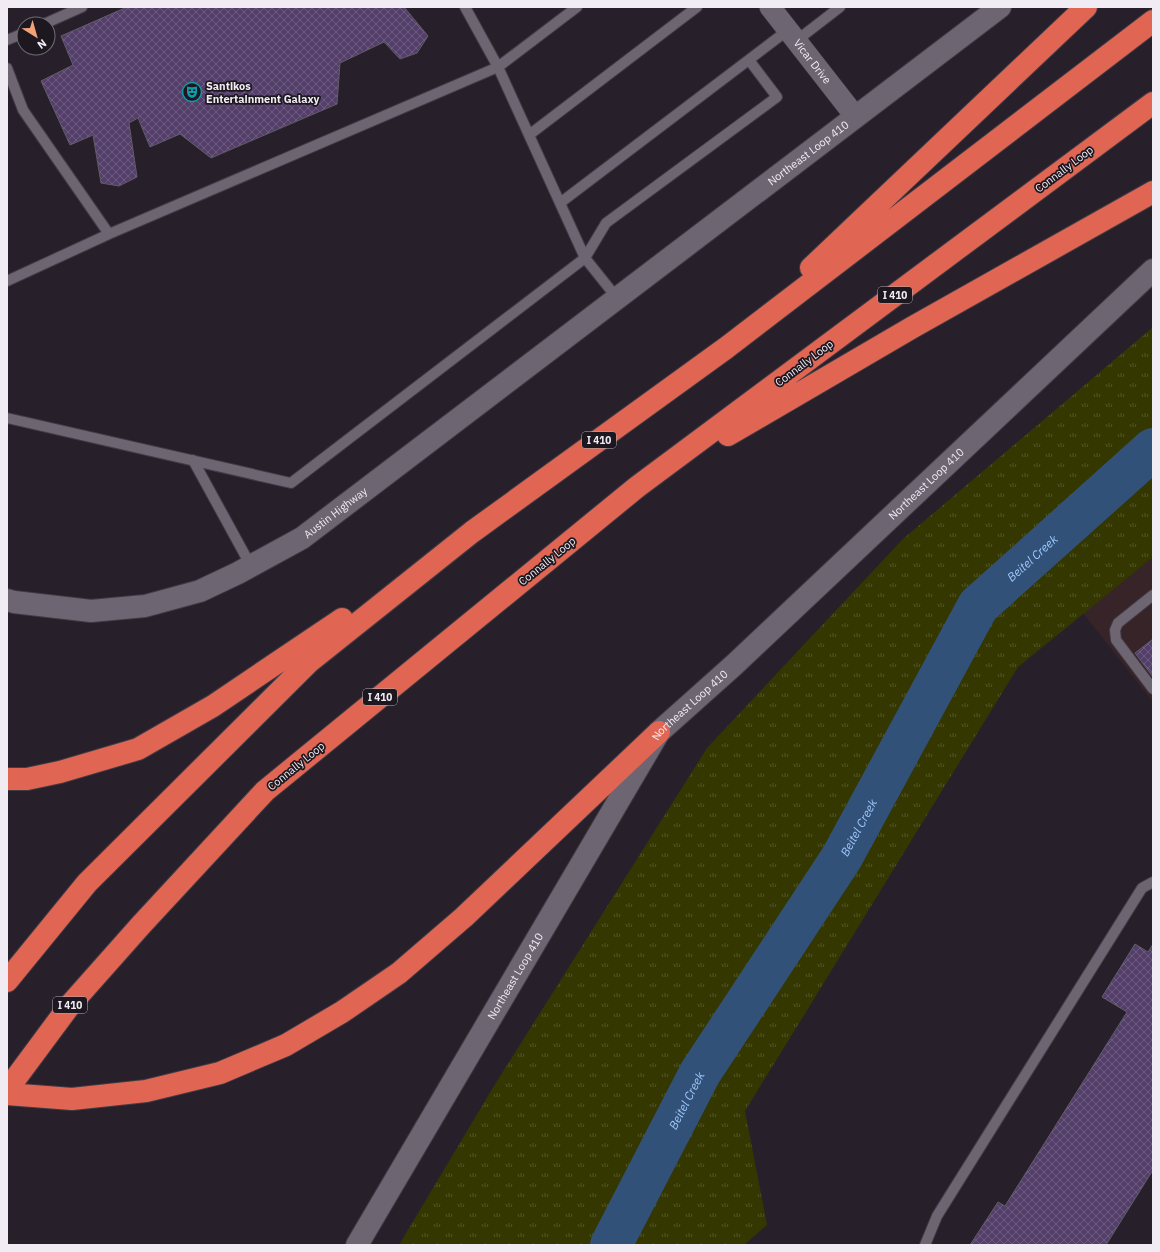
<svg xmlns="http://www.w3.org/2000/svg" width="1160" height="1252" font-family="'IBM Plex Sans',sans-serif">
<defs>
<pattern id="grass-tufts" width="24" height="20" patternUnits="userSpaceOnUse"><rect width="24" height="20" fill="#353701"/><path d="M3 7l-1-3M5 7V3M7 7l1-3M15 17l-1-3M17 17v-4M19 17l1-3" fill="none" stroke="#535426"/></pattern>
<pattern id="building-cross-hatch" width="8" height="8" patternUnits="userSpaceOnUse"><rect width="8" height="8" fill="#543f6a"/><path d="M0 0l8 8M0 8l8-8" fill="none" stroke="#6d5b80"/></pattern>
</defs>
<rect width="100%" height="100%" fill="#27202a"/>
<!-- commercial -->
<path fill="#372429" d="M1153 557V702L1083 613Z"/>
<!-- grass -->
<path fill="url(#grass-tufts)" d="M1153 327V557L1018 667 745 1111 767 1225 744 1245H399L494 1086 707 748 903 539Z"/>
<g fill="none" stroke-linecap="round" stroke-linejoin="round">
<!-- river -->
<path stroke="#315178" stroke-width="42" id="s1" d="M611 1245 700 1073 842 857 978 606 1153 449"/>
</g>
<!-- building -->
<path fill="url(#building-cross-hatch)" stroke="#615b68" d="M127 7H404L428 36 417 53 400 59 384 42 340 63 337 104 211 158 180 134 150 147 138 118 129 123 137 177 119 186 101 183 93 135 70 145 41 81 73 65 61 36Z
M1153 639V677L1135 653Z
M1135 944 1148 952 1153 944V1170L1106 1245H970L998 1202 1005 1206 1127 1012 1102 997Z"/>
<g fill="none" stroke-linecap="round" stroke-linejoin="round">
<!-- lane casing -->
<g stroke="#423b44" stroke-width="12">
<path id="lane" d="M465 7 498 67 585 258 617 298
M44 24 82 7
M7 40 24 33
M796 41 840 7
M7 68 23 110 109 234
M529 135 697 7
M560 203 788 30
M7 281 109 234 498 67 577 7
M7 418 291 483 585 258 606 223 777 97 749 60
M193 460 251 566
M1153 595 1118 623 1115 630 1116 640 1153 689
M925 1245 937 1216 1142 888 1153 882"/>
</g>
<!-- street casing -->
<g stroke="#423b44" stroke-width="22">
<g id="street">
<path id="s2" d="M770 7 855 116"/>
</g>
</g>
<!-- secondary casing -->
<g stroke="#423b44" stroke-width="24">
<g id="secondary">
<path id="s3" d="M7 600 14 602 91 611 145 606 200 591 238 573 302 538 1000 7"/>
<path id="s4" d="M357 1245 659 732 734 665 1153 270"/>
</g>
</g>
<!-- highway casing -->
<g stroke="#423b44" stroke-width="24">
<path id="highway" d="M811 268 1086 7
M728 435 913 327 1153 192
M7 779H27L60 772 138 749 213 706 342 619
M7 981 87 883 309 662 472 532 726 348 1153 21
M7 1090 70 1005 141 925 265 791 637 487 1153 103
M7 1094 72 1099 146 1091 220 1073 286 1045 342 1012 399 973 464 917 659 732"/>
</g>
<!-- lane -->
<use href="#lane" stroke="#6e6572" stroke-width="10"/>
<!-- street -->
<use href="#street" stroke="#6e6572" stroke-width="21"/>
<!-- secondary -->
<use href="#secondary" stroke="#6e6572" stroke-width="22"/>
<!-- highway -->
<use href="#highway" stroke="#e06653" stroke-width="22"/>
</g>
<!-- icons -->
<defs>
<g id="theatre-ring" transform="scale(1)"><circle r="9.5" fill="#1d1720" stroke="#0f9aa8" stroke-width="1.5"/><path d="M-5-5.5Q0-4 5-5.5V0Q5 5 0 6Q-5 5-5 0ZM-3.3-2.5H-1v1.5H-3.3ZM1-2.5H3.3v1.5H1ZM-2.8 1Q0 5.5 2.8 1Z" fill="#0f9aa8"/></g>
</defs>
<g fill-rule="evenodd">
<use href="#theatre-ring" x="192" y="92"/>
</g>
<g text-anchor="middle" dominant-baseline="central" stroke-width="3.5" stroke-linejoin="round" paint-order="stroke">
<!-- shield labels -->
<g fill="#1d1720" stroke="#b1acb4" stroke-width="1">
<rect x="878" y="287" width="34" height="16" rx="3"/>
<rect x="582" y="432" width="34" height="16" rx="3"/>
<rect x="363" y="689" width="34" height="16" rx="3"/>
<rect x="53" y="997" width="34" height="16" rx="3"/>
</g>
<g font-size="10" font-weight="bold" fill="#f1ecf3">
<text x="895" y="295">I 410</text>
<text x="599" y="440">I 410</text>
<text x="380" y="697">I 410</text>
<text x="70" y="1005">I 410</text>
</g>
<!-- street labels -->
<g font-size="11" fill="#f1ecf3" stroke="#1d1720">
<text stroke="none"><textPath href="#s2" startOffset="69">Vicar Drive</textPath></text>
<text stroke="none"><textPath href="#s3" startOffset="947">Northeast Loop 410</textPath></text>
<text transform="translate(1064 169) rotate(-37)">Connally Loop</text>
<text transform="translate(804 363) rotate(-37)">Connally Loop</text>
<text stroke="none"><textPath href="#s4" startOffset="960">Northeast Loop 410</textPath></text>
<text stroke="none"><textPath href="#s3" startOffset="353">Austin Highway</textPath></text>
<text transform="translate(547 561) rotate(-39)">Connally Loop</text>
<text stroke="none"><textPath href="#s4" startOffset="636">Northeast Loop 410</textPath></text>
<text transform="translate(296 766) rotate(-39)">Connally Loop</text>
<text stroke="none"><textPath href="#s4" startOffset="312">Northeast Loop 410</textPath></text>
</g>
<!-- poi labels -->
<g font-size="11" font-weight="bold" fill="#f1ecf3" stroke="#1d1720" text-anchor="start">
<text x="206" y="86">Santikos<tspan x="206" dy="13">Entertainment Galaxy</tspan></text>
</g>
<!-- water labels -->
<g font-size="12" font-style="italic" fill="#9fc8fb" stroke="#1d1720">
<text stroke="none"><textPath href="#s1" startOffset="810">Beitel Creek</textPath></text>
<text stroke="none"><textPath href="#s1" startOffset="486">Beitel Creek</textPath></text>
<text stroke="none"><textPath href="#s1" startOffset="163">Beitel Creek</textPath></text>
</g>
</g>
<!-- border -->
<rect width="1160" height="1252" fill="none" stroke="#f1ecf3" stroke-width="16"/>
<!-- north arrow -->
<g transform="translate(36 36) rotate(143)"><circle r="19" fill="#1d1720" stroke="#726c74"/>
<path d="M0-3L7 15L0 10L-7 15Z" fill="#f0a279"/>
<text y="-6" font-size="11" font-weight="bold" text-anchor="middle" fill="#f1ecf3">N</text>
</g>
</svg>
